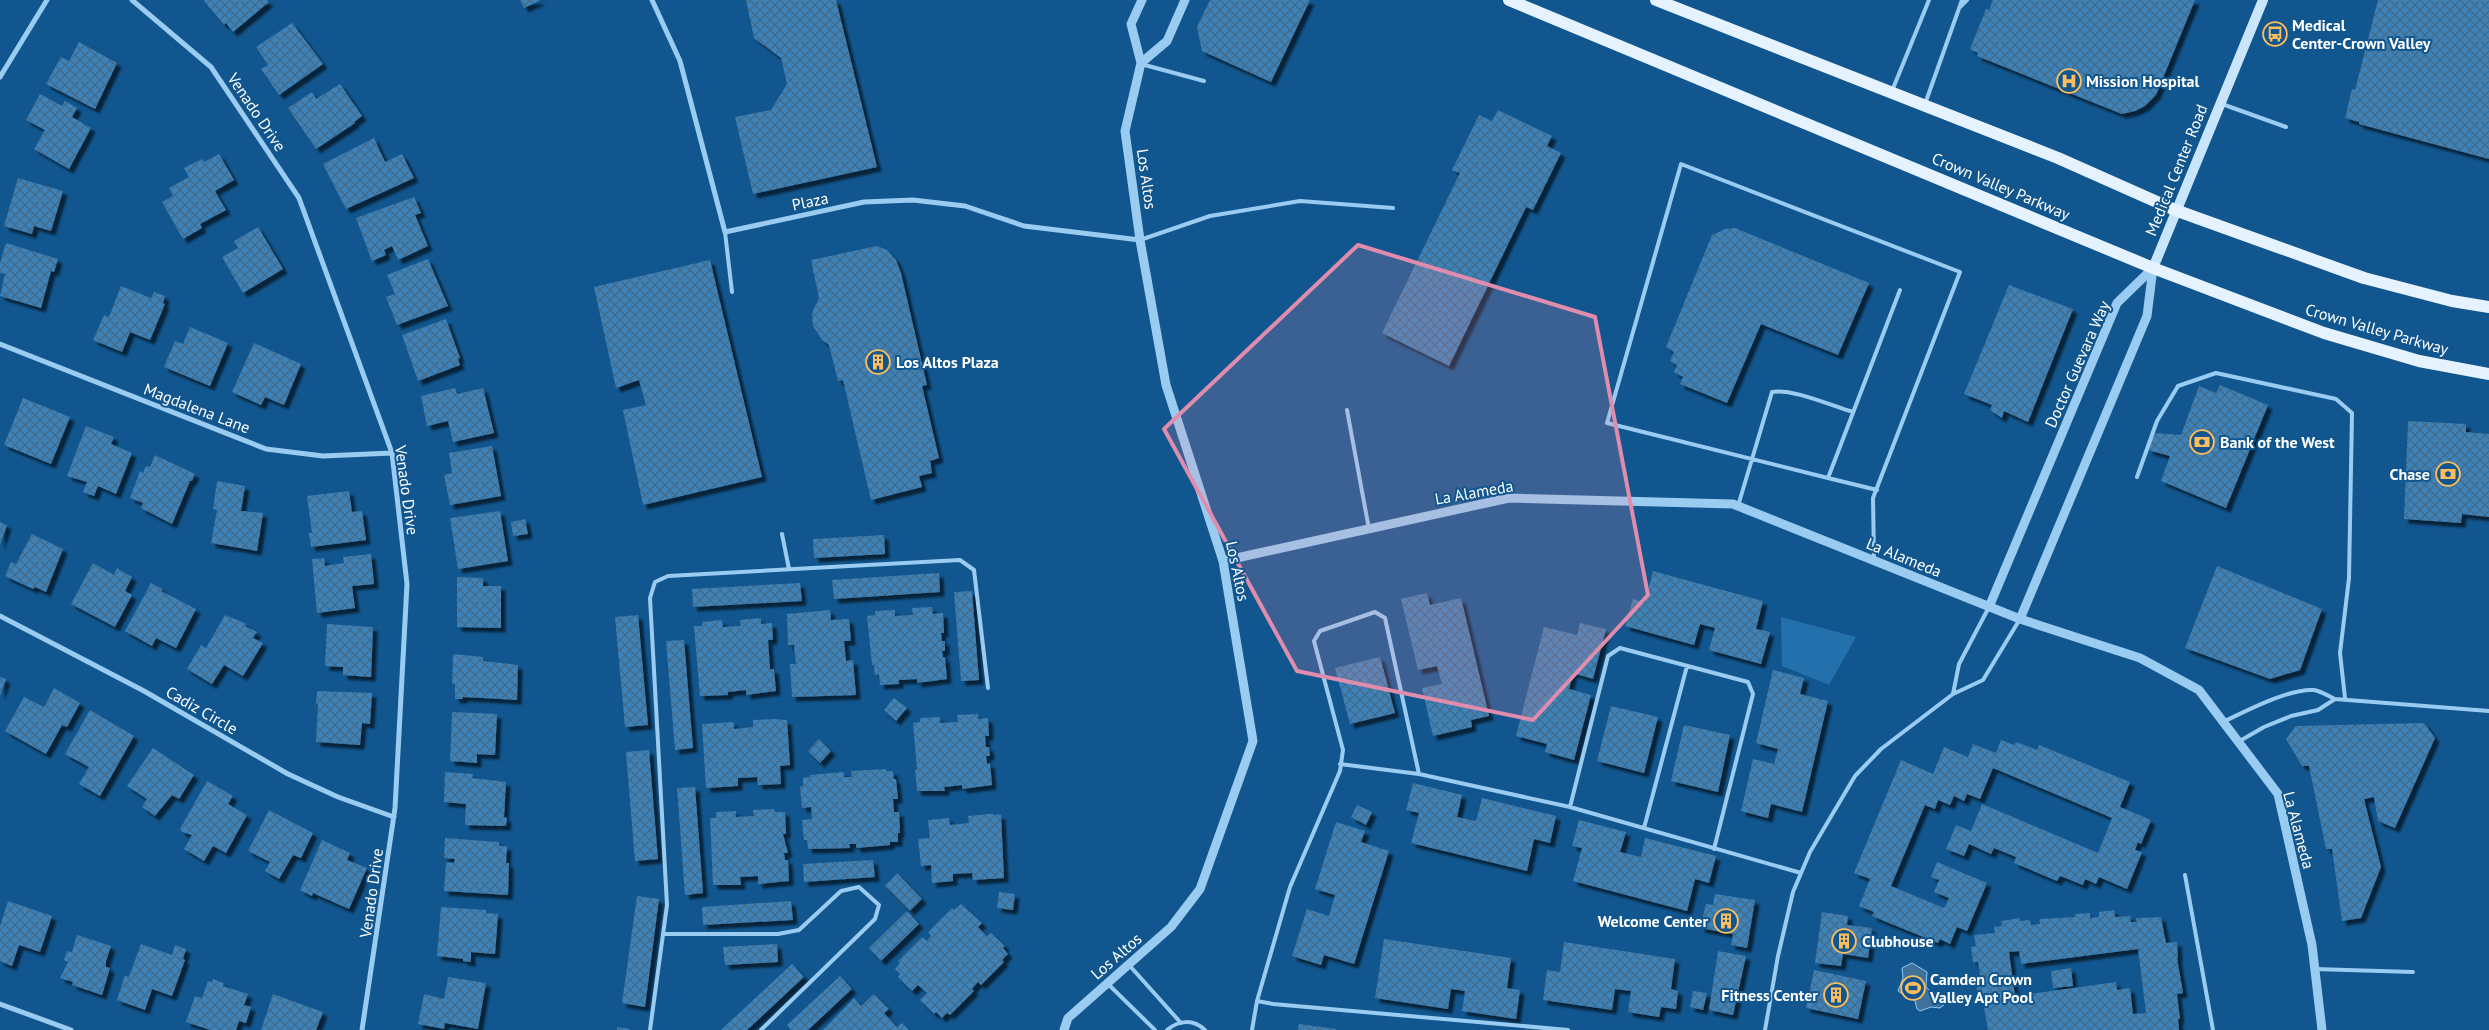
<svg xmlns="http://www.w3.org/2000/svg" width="2489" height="1030" font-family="'PT Sans',sans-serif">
<defs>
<pattern id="building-cross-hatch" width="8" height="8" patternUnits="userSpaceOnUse" patternTransform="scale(1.25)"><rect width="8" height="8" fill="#3e82b8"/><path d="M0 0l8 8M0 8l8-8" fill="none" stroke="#446a87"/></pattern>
<filter id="shadow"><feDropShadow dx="4.5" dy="4.5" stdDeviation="1" flood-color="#0009"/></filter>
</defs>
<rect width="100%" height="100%" fill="#11568e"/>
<!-- green -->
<path fill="#2370ad" d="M1781 617 1856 637 1829 685 1782 666Z"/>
<!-- water -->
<path fill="#3f719b" stroke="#8cc9f5" d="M1912 963 1927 972 1926 987 1932 993 1942 994 1945 997 1944 1005 1940 1008 1931 1007 1920 1011 1917 1009 1914 997 1904 995 1898 991 1903 978 1902 968Z"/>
<!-- building -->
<path fill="url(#building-cross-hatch)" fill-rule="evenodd" filter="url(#shadow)" d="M205 0H267L269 2 233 32 226 23 224 25 204 1Z
M520 0H541L524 8Z
M746 0H836L877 167 753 194 735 117 771 110 787 84 781 58 754 38Z
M1210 0H1310L1271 82 1202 51 1197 27Z
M1993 0H2195L2156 95 2145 106 2135 111 2122 114 1977 56 1978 53 1970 49 1986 9 1989 10Z
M2378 0H2489V159L2359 124V122L2345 118 2352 89 2355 90Z
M292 23 323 64 279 95 261 69 268 65 256 47Z
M79 42 117 63 95 109 46 84 61 57 69 61Z
M340 84 362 116 354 122 355 123 316 149 288 108 312 92 316 99Z
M40 94 62 106 65 101 77 108 72 117 91 128 69 169 34 149 45 130 26 120Z
M1498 110 1552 136 1547 146 1561 153 1533 210 1526 207 1449 366 1382 333 1460 173 1452 170 1479 115 1492 121Z
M374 138 385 162 402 154 414 178 346 209 323 164Z
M219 154 234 180 215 191 226 210 200 224 202 228 183 239 162 202 173 196 169 188 189 177 184 168 202 159 204 162Z
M18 178 63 191 51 231 34 226 32 234 4 226Z
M414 197 421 213 415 215 428 246 398 260 392 246 384 250 386 255 372 261 356 218Z
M258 227 283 269 243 293 222 257 238 248 234 241Z
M1735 228 1869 283 1838 355 1761 324 1727 403 1680 384 1683 377 1674 372 1677 365 1670 361 1674 352 1666 347 1712 235 1725 229Z
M6 243 58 259 54 272 51 271 41 308 0 296 5 274 0 273V263Z
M877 246 887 250 896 260 901 273 927 385 922 386 939 458 930 461 932 473 919 476 922 487 871 500 843 380 838 381 829 345 822 340 813 326 812 313 819 298 811 260Z
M428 259 448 306 397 325 386 297 395 294 387 275Z
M710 260 762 477 643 505 623 410 646 405 639 380 616 388 594 287Z
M2009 285 2073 309 2028 422 2004 411 2002 418 1990 410 1992 405 1964 394Z
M121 286 151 298 154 292 165 296 163 303 165 304 150 340 130 332 122 352 93 340 104 315 109 317Z
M446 319 460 358 458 359 460 365 418 381 402 335Z
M190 327 228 343 210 386 164 367 175 341 183 344Z
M254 343 301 364 284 405 265 397 261 405 232 392Z
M2220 385 2268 405 2226 508 2161 481 2170 456 2148 450 2154 433 2181 435 2199 386 2216 393Z
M455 388 457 394 483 388 494 433 453 442 448 421 427 426 421 396Z
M23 398 70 417 51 464 4 445Z
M2408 421 2466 424V432L2489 434V517L2462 514 2461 523 2404 519Z
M86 426 114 437 111 444 132 453 116 494 98 486 94 496 83 492 87 482 67 476Z
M492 446 501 496 450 505 444 475 452 473 449 453Z
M155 455 195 474 192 481H190L172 524 141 508 143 503 130 498 140 471 143 473 146 466 150 467Z
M217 481 245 486 241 511 263 513 257 551 211 543 217 510 213 509Z
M349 491 352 512 362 511 366 540 311 547 309 533H312L307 496Z
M500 511 508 561 458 569 450 518Z
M525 519 528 534 513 536 511 522Z
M0 522 7 525 0 545Z
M32 534 63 549 46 592 35 587 33 589 5 576 11 562 16 564Z
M884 535 885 554 814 558 813 539Z
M371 554 374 584 352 586 355 608 317 613 312 559 324 558 325 566 344 563 343 557Z
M93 563 114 575 117 568 132 577 125 591 132 595 115 627 71 604Z
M2217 566 2322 609 2300 670 2270 679 2185 648Z
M1653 571 1763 601 1756 629 1770 632 1761 664 1709 650 1715 628 1700 624 1694 645 1625 626 1633 599 1645 603Z
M939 573 940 592 834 599 832 580Z
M457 577 483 578V586H501V628L457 627Z
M151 583 163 589 161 591 196 609 176 648 156 638 152 646 125 631Z
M800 583 802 601 693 607 692 589Z
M972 591 979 680 961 681 954 592Z
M1427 593 1430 605 1461 598 1489 716 1471 720 1472 727 1433 736 1422 688 1442 684 1437 666 1418 670 1401 599Z
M932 607 933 614 943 613 944 633H941L942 641H945V651H942L943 657H945L947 679 917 683V679L899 680V684L880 685 879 674 875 675 874 665H872L867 616 875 615V611L895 610V616L913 615 912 608Z
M830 610 831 620 849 619 851 641H844L846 661 853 660 856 695 792 697 790 664H796L794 645H788L787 614Z
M225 615 247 624 245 626 257 632 253 638 263 643 243 676 224 665 212 684 187 669 201 645 206 648Z
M638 615 648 725 625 727 615 617Z
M761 618V624L772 623 773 640H768L770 669H774L776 691 746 695V690L728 692V695L700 696 694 626H702V622L722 620 723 627 741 626 740 620Z
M1580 623 1606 629 1593 679 1573 673 1569 689 1591 695 1574 760 1545 752 1547 744 1516 736 1544 627 1577 635Z
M327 624 373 627 371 677 343 675V667L325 666Z
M684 640 693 748 675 750 666 641Z
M453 654 483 657V661L518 665 517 700 463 697V699H455V684H452Z
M1380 657 1395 713 1350 724 1335 668Z
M1773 670 1804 678 1800 694 1828 701 1802 812 1771 804 1768 818 1741 811 1753 759 1774 764 1778 749 1756 743Z
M0 677 6 679 0 696Z
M54 688 80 703 67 727 62 725 46 754 5 731 24 697 44 707Z
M317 691 372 693 370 724 362 723 360 745 316 742 318 704H316Z
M894 698 907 708 896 721 884 710Z
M1611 706 1658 717 1644 773 1597 761Z
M90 710 134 736 100 796 79 784 89 767 65 754Z
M452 712 497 714 495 755 477 754V763L450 761Z
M978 714V719L988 718 989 736H985L986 747H989L990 756H986L987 764 990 763 992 785 962 789V785L944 787 945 791H917L915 770H917L913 723 920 722V718L940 717V723L958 722 957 715Z
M774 719 787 720 790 765 780 766 781 784 758 785 757 777 738 778V786L706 788 702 724 734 722V729L753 727V720Z
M2424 723 2435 738 2395 828 2378 821 2374 797 2364 799 2381 867 2361 918 2342 921 2332 849H2326L2309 766H2302L2286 739 2296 726Z
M1684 725 1730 735 1718 792 1671 781Z
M819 739 831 751 820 763 808 751Z
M2001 740 2014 745 2016 742 2037 750 2039 745 2130 782 2120 807 2151 820 2141 844 2138 842 2135 850 2142 852 2127 889 2099 877 2096 884 2085 879 2083 885 2060 876 2057 881 2014 863 2016 857 1994 848 1991 854 1969 844 1964 856 1946 849 1956 825 1971 831 1982 804 2098 853 2112 818 1993 768 1980 799 1967 794 1964 801 1954 796 1950 805 1938 800 1935 809 1925 805 1891 886 1944 908 1949 898 1934 892 1939 880 1931 877 1937 862 1987 883 1967 931 1957 927 1950 944 1940 939 1938 943 1872 916 1874 912 1859 906 1870 879 1854 873 1901 760 1933 774 1944 747 1968 757 1973 744 1996 753Z
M153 748 194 775 179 799 172 795 155 816 142 807 147 799 127 786Z
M649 750 658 859 635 861 626 752Z
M886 769V771H893L894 779H896L898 799H893L894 812H899L900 833H898V842H890V845L856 848V844H849L850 848 808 849 807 840H804L802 820 812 819 811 807 802 808 800 787 803 786V778L811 777 810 775 844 772V777H852L851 771Z
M445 772 473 774 472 778 506 782 504 817 507 818 506 826 465 825 466 804 444 802Z
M207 781 233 796 228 804 247 815 226 853 213 846 204 861 184 849 192 835 182 832 180 829Z
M1413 783 1462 795 1457 817 1476 821 1482 798 1556 816 1550 843 1534 839 1527 871 1411 843 1419 813 1406 810Z
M695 787 703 893 685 895 677 788Z
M1357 805 1372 812 1366 825 1351 817Z
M774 809 775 812H785L786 834H783L788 853H784L785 860H788L789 881 758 884V876L740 877 741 885H713L710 818H716V812L736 811V817L754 816 753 810Z
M269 810 313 833 301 858 293 855 279 879 265 871 270 862 248 851Z
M989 814 1001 815 1004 878 973 880 972 873 953 874V881L932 883 931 865 921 866 918 839 930 838 928 820 949 818 950 825 969 823 968 816Z
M1579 820 1626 832 1620 852 1641 857 1645 838 1716 856 1709 883 1695 879 1687 911 1573 881 1582 848 1572 846Z
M1336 822 1365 831 1361 842 1389 851 1354 964 1324 955 1321 965 1292 956 1307 909 1329 916 1335 895 1315 889Z
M445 838 499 842V846H507L506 863H509L508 895 444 891 446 862 454 863 455 859 444 858Z
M322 840 350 853 347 860 367 868 349 909 313 893 312 896 300 890Z
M873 860 875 877 804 882 803 864Z
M897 873 922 899 910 911 885 886Z
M999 892 1015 894 1013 910 997 908Z
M1715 894 1755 900 1747 948 1731 945 1733 934 1700 928 1706 904 1713 905Z
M637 896 659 899 645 1007 622 1003Z
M8 901 52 916 40 952 19 945 12 966 0 961V926Z
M791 901 793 920 703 925 702 907Z
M961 904 982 923 978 927 987 936 991 933 1005 946 1003 948 1008 954 1002 960 1004 962 981 985 978 982 972 989 974 991 950 1015 947 1013 942 1018 936 1012 934 1014 920 1000 927 993 918 985 912 991 898 977 900 974 895 969 900 963 898 961 922 937 927 941 931 936 928 932 952 908 954 910Z
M441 907 486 910V913L498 914 495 954 471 952V962L463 961V959L437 956Z
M2114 910 2115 917 2130 916 2131 922H2137L2136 918 2161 917 2166 943 2177 942 2178 958H2177L2183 993 2177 994 2180 1019H2178L2179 1030H1988L1982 996 1978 997 1976 982 1981 981 1978 962H1973L1971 947 1976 946 1974 935 1995 933 1994 927 2002 926 2001 921 2020 918V921L2030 920 2031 925 2040 924 2039 919 2075 917V914L2090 913V918L2099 917V912ZM2138 949 2146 1013 2133 1014 2130 988 2117 990 2116 982 2015 996 2009 952 2019 951 2021 964Z
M907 911 919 924 881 961 869 948Z
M1822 912 1848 916 1847 925 1872 928 1868 958 1843 954 1841 966 1815 963Z
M77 935 111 946 106 961V967L110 968 102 995 72 985 73 982 60 978 68 962 64 960 67 951 72 952Z
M1384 939 1511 958 1507 988 1520 990 1516 1019 1462 1011 1465 991 1451 989 1448 1009 1375 998Z
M1564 942 1675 959 1671 989 1678 991 1676 1009 1661 1007 1659 1017 1628 1012 1631 991 1615 989 1612 1010 1543 1000 1547 970 1560 972Z
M141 944 172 955 175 945 186 949 183 959 185 960 172 996 152 989 145 1010 117 1000 125 975 129 977Z
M777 944 778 962 725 965 723 947Z
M1718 951 1746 956 1733 1015 1709 1010Z
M792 964 804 977 747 1030H721Z
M2071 968 2073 986 2053 988 2051 971Z
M1814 970 1866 981 1858 1019 1806 1008Z
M840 976 852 989 808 1030H791L787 1025Z
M448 977 486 983 478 1029 445 1023 444 1029 418 1024 424 994 444 999Z
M213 979 224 983 223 986 248 994 244 1005 251 1007 246 1023 239 1021 236 1030H210L186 1022 195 996 202 998 208 981 212 982Z
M1693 991 1707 993 1703 1010 1690 1007Z
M273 994 323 1012 316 1030H261Z
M874 994 889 1009 884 1013 897 1027 902 1023 909 1030H823L854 998 861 1006Z
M1299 1024 1336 1029V1030H1298Z
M617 1027 630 1029V1030H617Z"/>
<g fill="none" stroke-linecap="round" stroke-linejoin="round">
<!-- service -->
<path stroke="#9accf2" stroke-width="4" d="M1960 7 1967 0
M1141 64 1204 81
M1892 91 1929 0
M1925 104 1962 0
M2222 104 2286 127
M725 232 732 292
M1140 240 1210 216 1300 201 1393 208
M1347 410 1369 529
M2137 477 2157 421 2178 386 2216 373 2336 399 2352 413 2349 578 2340 653 2345 698
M1828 478 1877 490
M1738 506 1772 392C1792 388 1832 406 1853 412
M782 534 789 569
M1874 559 1873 498 1960 272 1681 164 1607 423 1828 478 1900 290
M1953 694 1959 664 1989 607
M2225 721C2246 711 2290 688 2314 690 2320 691 2329 696 2335 699L2489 711
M2238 742 2264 727 2291 716 2318 710 2335 699
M1340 764 1419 774 1570 807 1801 873
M1570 807 1608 656 1620 648 1748 682 1753 694 1714 849
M1644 828 1687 666
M2185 875 2213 1030
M663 934H778L799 930 841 891 859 887 879 905 875 919 761 1030
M1129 965 1181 1023
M2314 969 2413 972
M1107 983 1155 1030
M1257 1001 1273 1004 1568 1030
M650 1030 667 905 650 598 655 582 668 576 960 560 974 570 988 688
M1167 1030C1179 1020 1193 1019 1205 1030
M1252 1030 1257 1001 1290 887 1340 771 1343 750 1314 641 1320 631 1375 612 1385 618 1419 774
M1765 1030 1778 956 1793 892 1810 852 1855 776 1881 749 1953 694 1983 680 2020 619"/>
<!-- minor -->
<path stroke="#9accf2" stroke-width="5" d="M132 0 211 67 299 198 392 453 407 584 395 808 362 1030
M652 0 680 61 725 232 864 202 913 200 965 206 1024 226 1140 240
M0 77 47 0
M0 344 266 449 323 456 392 453
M0 616 144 691 288 774 338 797 394 817
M0 1004 71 1030"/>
<!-- tertiary -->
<path stroke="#9accf2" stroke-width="9" d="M1141 63 1167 41 1185 0
M1223 561 1509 498 1733 504 2020 619 2140 658 2199 690 2278 794 2312 945 2322 1030
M1989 607 2117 303 2153 268
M2020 619 2147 316 2153 268
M1064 1030 1068 1018 1171 927 1200 889 1253 741 1223 561 1166 385 1140 240 1125 131 1141 63 1131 24 1142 0"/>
<!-- secondary -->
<path stroke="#c9e5fc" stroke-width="10" d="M2153 268 2263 0"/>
<!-- primary -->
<path stroke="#e5f2ff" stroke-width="12" d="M1509 0 2153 268 2324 333 2419 361 2489 374
M1656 0 2058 158 2175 210 2261 241 2364 278 2452 301 2489 307"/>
</g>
<!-- marked area -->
<path fill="#e08cad" fill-opacity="0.2" stroke="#e08cad" stroke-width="4" stroke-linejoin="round" d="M1358 245 1595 317 1648 595 1533 720 1297 671 1164 429Z"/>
<!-- icons -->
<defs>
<g id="bus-ring" transform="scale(1.25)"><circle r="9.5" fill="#11568e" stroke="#ffbd5b" stroke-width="1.5"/><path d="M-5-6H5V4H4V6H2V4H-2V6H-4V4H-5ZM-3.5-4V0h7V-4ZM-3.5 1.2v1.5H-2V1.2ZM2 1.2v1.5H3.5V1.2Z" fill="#ffbd5b"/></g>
<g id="hospital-ring" transform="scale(1.25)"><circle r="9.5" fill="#11568e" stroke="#ffbd5b" stroke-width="1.5"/><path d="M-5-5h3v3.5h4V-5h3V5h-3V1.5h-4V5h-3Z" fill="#ffbd5b"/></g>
<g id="building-ring" transform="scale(1.25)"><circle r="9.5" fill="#11568e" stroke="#ffbd5b" stroke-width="1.5"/><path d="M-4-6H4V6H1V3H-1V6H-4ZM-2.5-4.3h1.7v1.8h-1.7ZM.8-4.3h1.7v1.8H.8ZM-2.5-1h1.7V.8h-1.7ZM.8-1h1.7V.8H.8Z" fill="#ffbd5b"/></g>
<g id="bank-ring" transform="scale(1.25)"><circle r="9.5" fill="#11568e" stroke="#ffbd5b" stroke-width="1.5"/><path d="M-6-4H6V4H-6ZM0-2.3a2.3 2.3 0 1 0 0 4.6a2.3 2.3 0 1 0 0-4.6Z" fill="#ffbd5b"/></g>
<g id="stadium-ring" transform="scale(1.25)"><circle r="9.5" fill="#11568e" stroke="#ffbd5b" stroke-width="1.5"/><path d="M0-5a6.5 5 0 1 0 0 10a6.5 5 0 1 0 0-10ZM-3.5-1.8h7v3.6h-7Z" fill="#ffbd5b"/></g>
</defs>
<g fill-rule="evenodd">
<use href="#bus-ring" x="2275" y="34"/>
<use href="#hospital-ring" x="2069" y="81"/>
<use href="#building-ring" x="878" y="362"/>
<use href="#bank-ring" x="2202" y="442"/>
<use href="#bank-ring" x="2448" y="474"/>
<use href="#building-ring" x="1726" y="921"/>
<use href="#building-ring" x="1844" y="941"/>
<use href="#stadium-ring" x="1913" y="988"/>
<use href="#building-ring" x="1836" y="995"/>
</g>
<g text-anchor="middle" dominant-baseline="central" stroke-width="4" stroke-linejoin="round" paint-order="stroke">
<!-- poi labels -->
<g font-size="16" font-weight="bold" fill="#fff" stroke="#11568e" text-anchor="start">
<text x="2292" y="25">Medical<tspan x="2292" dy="18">Center-Crown Valley</tspan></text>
<text x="2086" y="81">Mission Hospital</text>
<text x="896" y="362">Los Altos Plaza</text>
<text x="2220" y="442">Bank of the West</text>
<text x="2430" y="474" text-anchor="end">Chase</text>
<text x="1708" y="921" text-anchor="end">Welcome Center</text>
<text x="1862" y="941">Clubhouse</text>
<text x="1930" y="979">Camden Crown<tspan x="1930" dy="18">Valley Apt Pool</tspan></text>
<text x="1818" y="995" text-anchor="end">Fitness Center</text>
</g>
<!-- street labels -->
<g font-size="16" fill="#fff" stroke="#11568e">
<text transform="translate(257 112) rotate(56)">Venado Drive</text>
<text transform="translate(2176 170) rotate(-68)">Medical Center Road</text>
<text transform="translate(1147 179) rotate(82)">Los Altos</text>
<text transform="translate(2001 186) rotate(23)">Crown Valley Parkway</text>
<text transform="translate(810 201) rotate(-12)">Plaza</text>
<text transform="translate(2377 329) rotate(16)">Crown Valley Parkway</text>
<text transform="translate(2077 364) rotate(-66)">Doctor Guevara Way</text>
<text transform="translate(197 408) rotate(21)">Magdalena Lane</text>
<text transform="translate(407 490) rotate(82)">Venado Drive</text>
<text transform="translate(1474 492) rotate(-10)">La Alameda</text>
<text transform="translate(1904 557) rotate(22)">La Alameda</text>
<text transform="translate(1238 571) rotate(78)">Los Altos</text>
<text transform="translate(202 710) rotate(30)">Cadiz Circle</text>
<text transform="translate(2299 830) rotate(75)">La Alameda</text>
<text transform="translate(371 893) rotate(-82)">Venado Drive</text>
<text transform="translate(1116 956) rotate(-41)">Los Altos</text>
</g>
</g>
</svg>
